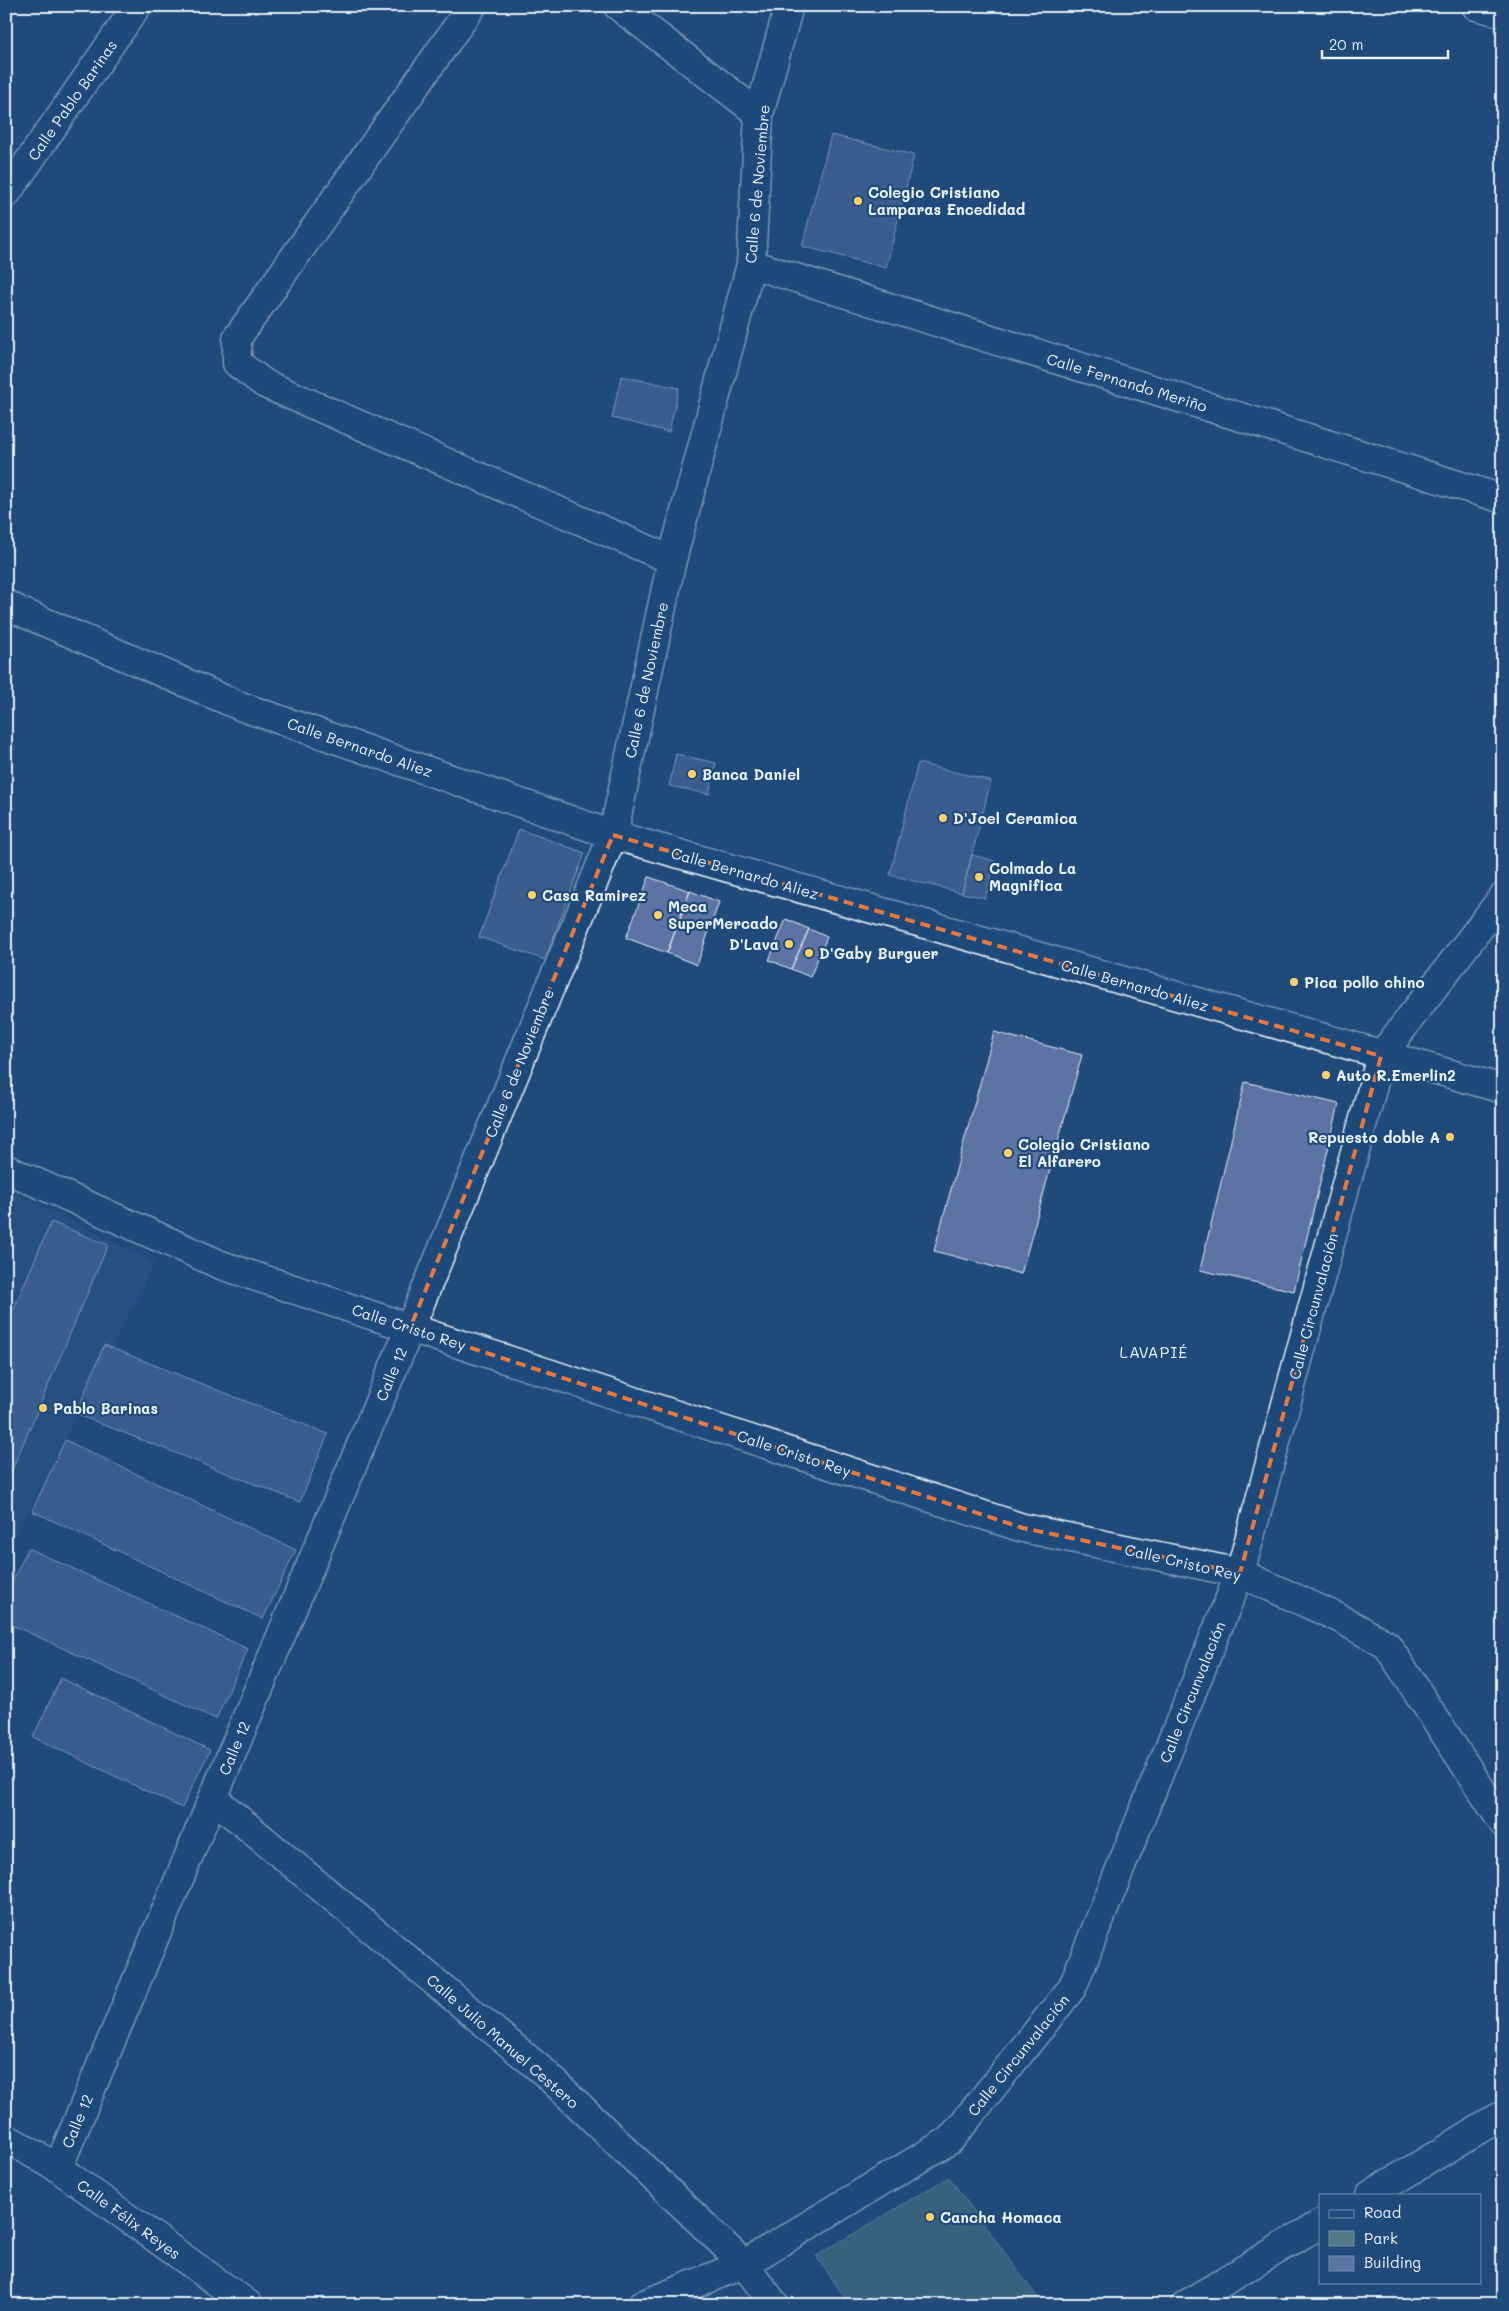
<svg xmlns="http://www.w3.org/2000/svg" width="1509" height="2311" font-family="Mali,sans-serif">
<rect width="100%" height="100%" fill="#1f4a7a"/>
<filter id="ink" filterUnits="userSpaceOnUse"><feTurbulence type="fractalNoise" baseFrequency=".02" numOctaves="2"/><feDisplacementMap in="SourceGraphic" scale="10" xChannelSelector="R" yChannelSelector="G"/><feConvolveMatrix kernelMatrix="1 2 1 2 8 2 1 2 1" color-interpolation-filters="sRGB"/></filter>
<g filter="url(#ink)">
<!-- built -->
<path fill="#315687" d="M6 1188 155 1262 6 1555Z"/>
<!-- green -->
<path fill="#547b82" stroke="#9eb6bd" d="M949 2177 1043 2305H850L816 2256Z"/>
<!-- building -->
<path fill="#5c73a4" stroke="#e8f1f8" d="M831 135 914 155 886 268 802 246Z
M621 376 679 388 669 432 612 418Z
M676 754 716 763 709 794 669 786Z
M918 763 991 781 962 893 890 875Z
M519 829 585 853 545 960 479 937Z
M972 855 995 861 985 898 962 893Z
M649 877 690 891 667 953 626 938Z
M690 891 719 902 697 965 667 953Z
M786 919 809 929 791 969 769 960Z
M809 929 827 937 810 977 791 969Z
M994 1032 1082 1055 1021 1274 934 1251Z
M1245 1082 1339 1104 1294 1291 1200 1270Z
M6 1201 12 1204 6 1216Z
M51 1222 108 1245 6 1484V1327Z
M104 1345 328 1434 300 1502 76 1414Z
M65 1440 296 1550 263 1619 32 1511Z
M28 1548 248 1649 216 1719 6 1622V1594Z
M61 1678 210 1750 182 1808 33 1737Z"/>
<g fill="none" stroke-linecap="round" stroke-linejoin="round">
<!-- minor casing -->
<g stroke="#e8f1f8" stroke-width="31">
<path id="minor" d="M472 6 237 338V363L265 384 672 560
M618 6 759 114
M1476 6 1503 13
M6 194 137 6
M751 264 1503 499
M6 1169 221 1265 410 1328 1023 1528 1240 1573 1339 1618 1387 1645 1503 1823
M213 1798 545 2073 744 2264 775 2305
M6 2138 58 2168 249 2305
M58 2168 410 1328 613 835 672 560 751 264 759 114 789 6
M1370 2195 1503 2115
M642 2305 744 2264 950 2140 1072 1988 1240 1573 1381 1056 1503 897
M1185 2305 1320 2224"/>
</g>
<!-- secondary casing -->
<g stroke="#e8f1f8" stroke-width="31">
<path id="secondary" d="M6 604 19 611 240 706 613 835 1503 1089"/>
</g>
<!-- minor -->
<use href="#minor" stroke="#1f4a7a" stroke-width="28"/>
<!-- secondary -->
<use href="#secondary" stroke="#1f4a7a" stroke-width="28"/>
</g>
</g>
<!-- marked area -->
<path d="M0 0H1509V2311H0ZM613 835 1381 1056 1240 1573 1023 1528 410 1328Z" fill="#1f4a7a" fill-opacity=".55" fill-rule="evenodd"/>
<path fill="none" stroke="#e8773b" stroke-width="4" stroke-dasharray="10 6" stroke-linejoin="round" d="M613 835 1381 1056 1240 1573 1023 1528 410 1328Z"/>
<!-- markers -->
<g fill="#ffd166" stroke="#1f4a7a" stroke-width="2">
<circle cx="858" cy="201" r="5"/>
<circle cx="692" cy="774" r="5"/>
<circle cx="943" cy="818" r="5"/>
<circle cx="979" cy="877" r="5"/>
<circle cx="532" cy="895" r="5"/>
<circle cx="658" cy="915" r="5"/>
<circle cx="789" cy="944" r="5"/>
<circle cx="809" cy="953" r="5"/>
<circle cx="1294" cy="982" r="5"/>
<circle cx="1326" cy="1075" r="5"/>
<circle cx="1450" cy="1137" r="5"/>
<circle cx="1008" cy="1153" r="5"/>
<circle cx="43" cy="1408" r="5"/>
<circle cx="930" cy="2217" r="5"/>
</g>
<g text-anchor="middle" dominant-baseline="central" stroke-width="4.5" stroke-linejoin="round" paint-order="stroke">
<!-- street labels -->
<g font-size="15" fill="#e8f1f8" stroke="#1f4a7a">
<text transform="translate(72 100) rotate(-55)">Calle Pablo Barinas</text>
<text transform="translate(757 184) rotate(-85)">Calle 6 de Noviembre</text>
<text transform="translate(1127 382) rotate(17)">Calle Fernando Meriño</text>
<text transform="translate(646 680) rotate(-78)">Calle 6 de Noviembre</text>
<text transform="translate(360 747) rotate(19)">Calle Bernardo Aliez</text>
<text transform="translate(745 873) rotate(16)">Calle Bernardo Aliez</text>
<text transform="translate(1135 985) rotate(16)">Calle Bernardo Aliez</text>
<text transform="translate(519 1063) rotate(-68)">Calle 6 de Noviembre</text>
<text transform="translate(1313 1306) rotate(-75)">Calle Circunvalación</text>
<text transform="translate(409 1327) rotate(18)">Calle Cristo Rey</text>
<text transform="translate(391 1374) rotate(-67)">Calle 12</text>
<text transform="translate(794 1453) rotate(18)">Calle Cristo Rey</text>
<text transform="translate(1183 1562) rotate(13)">Calle Cristo Rey</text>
<text transform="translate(1192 1692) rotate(-68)">Calle Circunvalación</text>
<text transform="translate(234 1748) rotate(-67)">Calle 12</text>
<text transform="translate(503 2041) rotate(41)">Calle Julio Manuel Cestero</text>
<text transform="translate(1018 2055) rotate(-51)">Calle Circunvalación</text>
<text transform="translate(77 2121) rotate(-67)">Calle 12</text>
<text transform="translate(129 2219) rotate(36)">Calle Félix Reyes</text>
</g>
<!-- poi labels -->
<g font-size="15" font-weight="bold" fill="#e8f1f8" stroke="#1f4a7a" text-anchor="start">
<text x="868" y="192">Colegio Cristiano<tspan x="868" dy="17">Lamparas Encedidad</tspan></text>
<text x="702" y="774">Banca Daniel</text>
<text x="953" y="818">D'Joel Ceramica</text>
<text x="989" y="868">Colmado La<tspan x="989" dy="17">Magnifica</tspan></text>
<text x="542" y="895">Casa Ramirez</text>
<text x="668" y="906">Meca<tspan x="668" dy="17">SuperMercado</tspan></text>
<text x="779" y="944" text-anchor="end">D'Lava</text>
<text x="819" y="953">D'Gaby Burguer</text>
<text x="1304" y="982">Pica pollo chino</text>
<text x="1336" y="1075">Auto R.Emerlin2</text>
<text x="1440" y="1137" text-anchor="end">Repuesto doble A</text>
<text x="1018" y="1144">Colegio Cristiano<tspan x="1018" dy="17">El Alfarero</tspan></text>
<text x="53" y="1408">Pablo Barinas</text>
<text x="940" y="2217">Cancha Homaca</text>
</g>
<!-- neighbourhood labels -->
<g font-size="16" letter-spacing="1" fill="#e8f1f8" stroke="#1f4a7a">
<text x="1154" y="1351">LAVAPIÉ</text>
</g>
</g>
<!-- margin -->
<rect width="1509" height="2311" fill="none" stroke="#1f4a7a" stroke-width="25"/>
<rect x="12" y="12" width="1484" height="2286" fill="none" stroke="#e8f1f8" stroke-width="2" filter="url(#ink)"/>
<!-- legend -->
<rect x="1319" y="2194" width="162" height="90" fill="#1f4a7a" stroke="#6f8dac"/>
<rect x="1329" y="2210" width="25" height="8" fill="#1f4a7a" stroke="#6f8dac"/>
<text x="1364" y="2218" font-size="15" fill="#e8f1f8">Road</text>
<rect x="1329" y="2231" width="25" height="15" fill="#547b82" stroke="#6f8dac"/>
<text x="1364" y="2244" font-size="15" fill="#e8f1f8">Park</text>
<rect x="1329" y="2256" width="25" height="15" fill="#5c73a4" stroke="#6f8dac"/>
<text x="1364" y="2268" font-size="15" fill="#e8f1f8">Building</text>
<!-- scale -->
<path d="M1322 50v8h126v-8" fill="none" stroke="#e8f1f8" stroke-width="2.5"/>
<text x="1329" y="50" font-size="15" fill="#e8f1f8" stroke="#1f4a7a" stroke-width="4" paint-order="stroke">20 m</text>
</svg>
